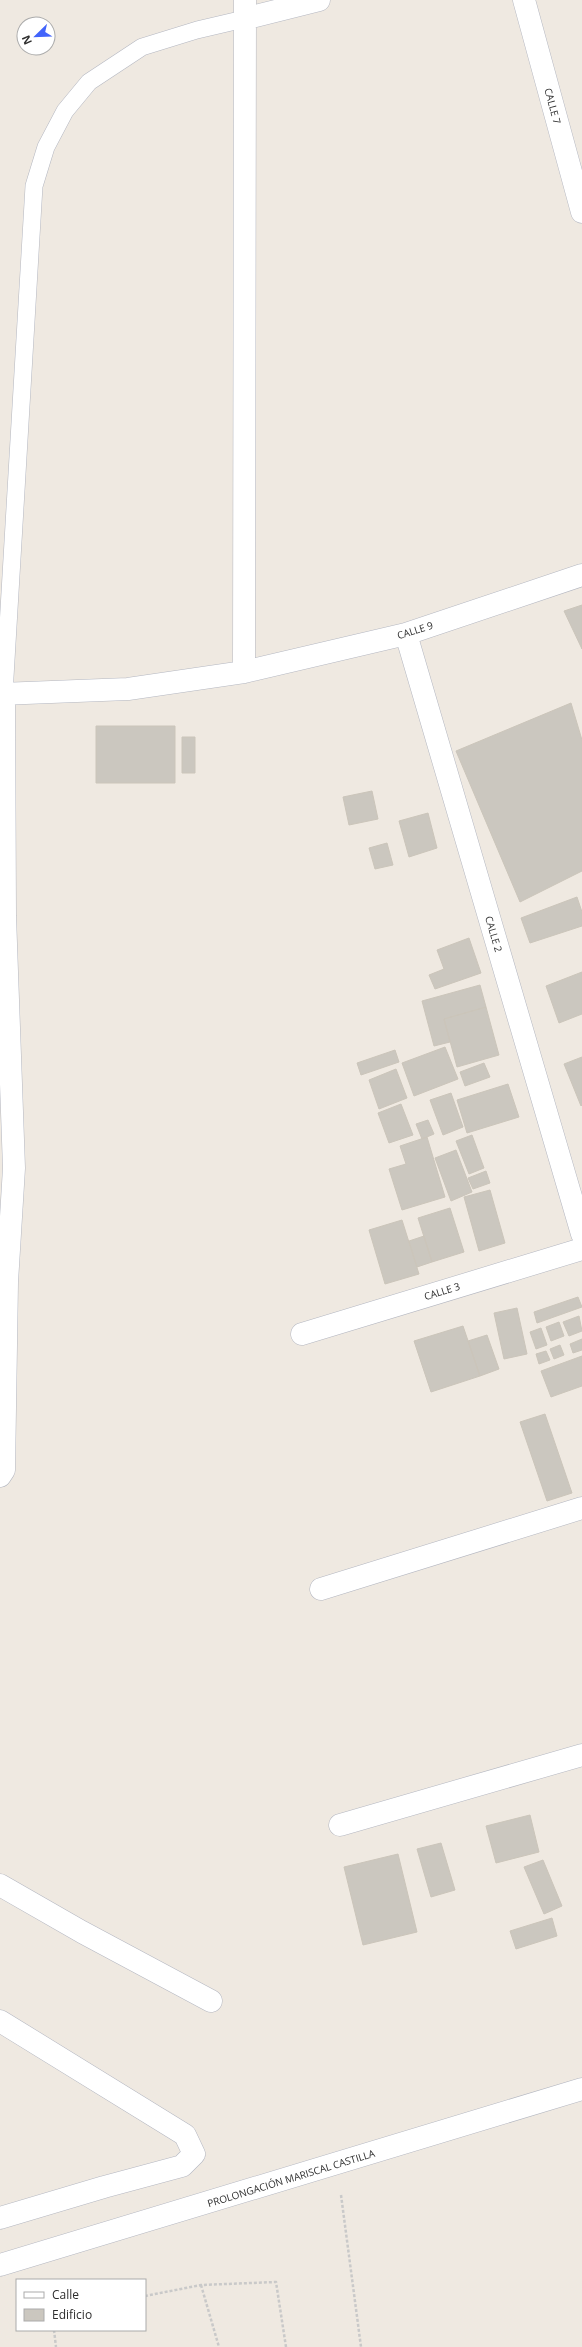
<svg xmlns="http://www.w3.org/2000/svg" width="582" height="2347" font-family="'Open Sans',sans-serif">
<rect width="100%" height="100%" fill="#efe9e1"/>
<!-- building -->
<path fill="#cbc7bf" stroke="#cbc5ba" d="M582 605V649L564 611Z
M571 703 582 740V871L520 902 456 751Z
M96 726H175V783H96Z
M182 737H195V773H182Z
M372 791 378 819 349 825 343 797Z
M428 813 437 848 409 857 399 821Z
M387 843 393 865 375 869 369 848Z
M577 897 582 912V926L530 943 521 918Z
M469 938 481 973 435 989 429 975 444 969 437 950Z
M582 972V1014L559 1023 546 986Z
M480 985 486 1007 444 1019 450 1042 434 1046 422 1001Z
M486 1007 499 1055 457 1067 444 1019Z
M445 1047 458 1079 414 1096 402 1063Z
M395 1050 399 1062 361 1075 357 1063Z
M582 1057V1105L581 1106 564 1064Z
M484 1063 490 1077 465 1086 460 1072Z
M396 1069 407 1098 379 1109 369 1080Z
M508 1084 519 1117 467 1133 457 1100Z
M451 1093 463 1127 443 1135 430 1100Z
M401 1104 413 1135 389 1143 378 1113Z
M428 1120 434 1134 422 1139 416 1124Z
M472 1135 484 1168 469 1174 456 1141Z
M427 1137 445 1197 402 1210 389 1169 406 1164 400 1146Z
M456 1150 472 1192 451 1201 435 1158Z
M486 1171 490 1183 473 1189 468 1178Z
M490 1190 505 1243 479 1251 464 1197Z
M450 1208 464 1252 432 1262 418 1218Z
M402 1220 419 1274 385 1284 369 1230Z
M424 1236 432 1262 417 1267 409 1241Z
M578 1297 582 1307 537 1323 534 1312Z
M517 1308 527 1354 504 1359 494 1313Z
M579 1316 582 1331 569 1336 563 1322Z
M559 1322 564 1336 551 1341 546 1327Z
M463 1326 480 1376 431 1392 414 1341Z
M541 1328 547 1345 536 1349 530 1332Z
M487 1335 499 1369 480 1376 468 1341Z
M582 1339V1350L573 1353 570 1344Z
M560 1345 564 1355 554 1359 550 1349Z
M546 1351 550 1360 539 1364 536 1354Z
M582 1356V1386L551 1397 541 1371Z
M545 1414 572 1493 547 1501 520 1422Z
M530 1815 539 1852 496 1863 486 1826Z
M441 1843 455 1890 431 1897 417 1849Z
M398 1854 417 1932 363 1945 344 1867Z
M543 1860 562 1906 544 1914 524 1867Z
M552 1918 557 1936 516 1949 510 1931Z"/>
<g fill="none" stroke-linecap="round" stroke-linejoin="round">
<!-- service casing -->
<g stroke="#b4b7c1" stroke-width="18">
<path id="service" d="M4 694 34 186 46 147 65 111 89 82 142 47 197 30 244 19"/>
</g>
<!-- minor casing -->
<g stroke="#b4b7c1" stroke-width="23">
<path id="minor" d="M524 0 582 212
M244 19 319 0
M406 634 582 1234
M244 672 245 0
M0 694 128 689 244 672 406 634 582 575
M302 1334 582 1249
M0 1476 4 1470 7 1282 14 1168 5 916 4 694
M321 1589 582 1508
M340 1825 582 1755
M0 1885 82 1932 211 2001
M0 2021 185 2135 194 2154 182 2166 104 2187 0 2218
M0 2265 582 2089"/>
</g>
<!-- path -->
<path stroke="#c9c9c9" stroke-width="2.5" stroke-dasharray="3 2" stroke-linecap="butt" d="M341 2195 361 2347
M201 2285 219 2347
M145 2296 201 2285 276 2282 286 2347
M54 2330 56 2347"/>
<!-- service -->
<use href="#service" stroke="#fff" stroke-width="17"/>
<!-- minor -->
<use href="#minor" stroke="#fff" stroke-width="22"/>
</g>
<g text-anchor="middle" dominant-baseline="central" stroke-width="3.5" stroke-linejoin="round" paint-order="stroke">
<!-- street labels -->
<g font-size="10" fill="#2e2e2e" stroke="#fff">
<text transform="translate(553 106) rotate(75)">CALLE 7</text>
<text transform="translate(415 630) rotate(-17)">CALLE 9</text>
<text transform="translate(494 934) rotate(74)">CALLE 2</text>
<text transform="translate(442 1291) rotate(-17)">CALLE 3</text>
<text transform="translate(291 2178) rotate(-17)">PROLONGACIÓN MARISCAL CASTILLA</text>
</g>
</g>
<!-- legend -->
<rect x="16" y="2279" width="130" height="52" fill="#ffffff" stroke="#ababab"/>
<rect x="24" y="2292" width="20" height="6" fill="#ffffff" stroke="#ababab"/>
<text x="52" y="2299" font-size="12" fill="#2e2e2e">Calle</text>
<rect x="24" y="2309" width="20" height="12" fill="#cbc7bf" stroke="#ababab"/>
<text x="52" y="2319" font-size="12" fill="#2e2e2e">Edificio</text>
<!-- north arrow -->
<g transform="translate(36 36) rotate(247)"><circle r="19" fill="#ffffff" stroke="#ababab"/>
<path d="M0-3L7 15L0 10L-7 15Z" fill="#4264fb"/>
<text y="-6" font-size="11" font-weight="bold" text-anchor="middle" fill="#2e2e2e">N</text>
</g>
</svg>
